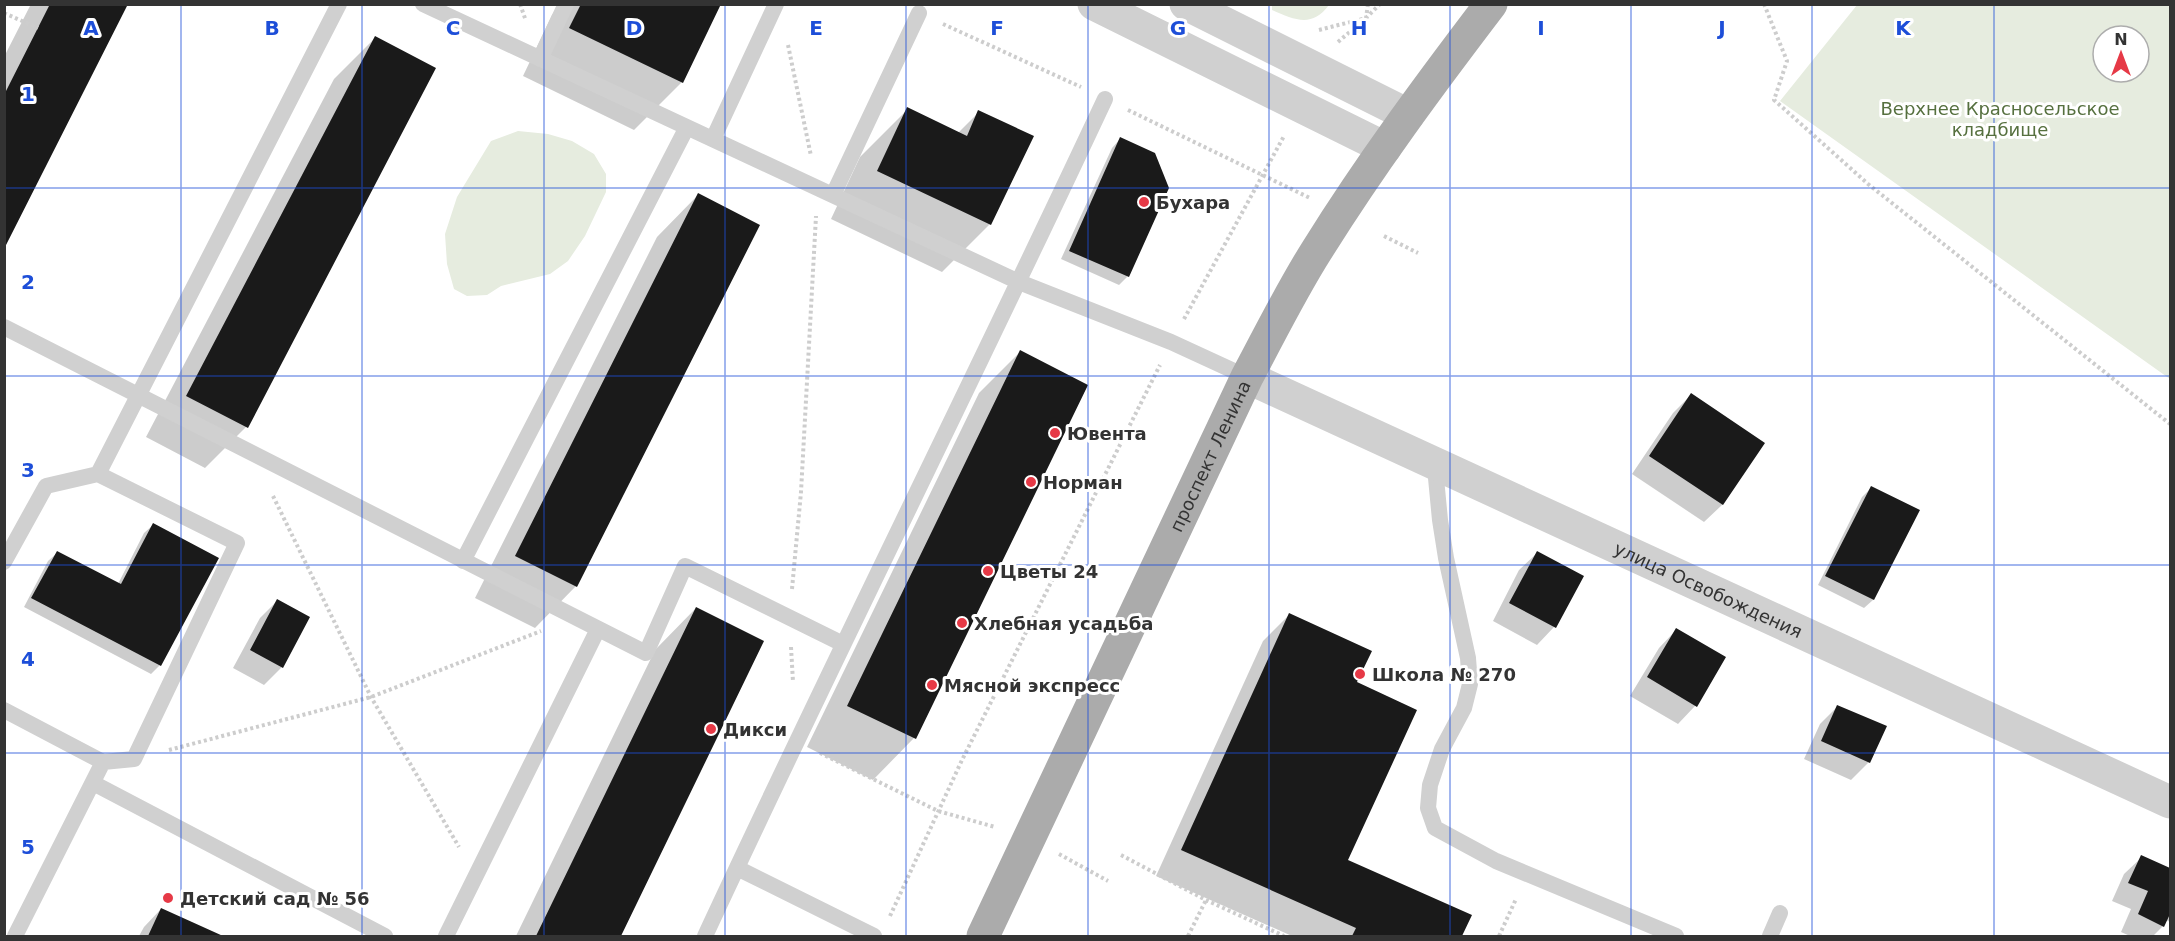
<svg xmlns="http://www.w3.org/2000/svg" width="2175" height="941" font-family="'DejaVu Sans',sans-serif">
<rect width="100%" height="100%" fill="#fff"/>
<!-- green -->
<path fill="#e6ecdf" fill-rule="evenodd" d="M1272 5V4L1329 5C1312 28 1295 20 1272 10Z
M1857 5H2170V379L1780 101ZM2103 36H2139V72H2103Z
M518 131 548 134 572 141 594 154 606 174V192L585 236 568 261 550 274 501 286 487 295 467 296 454 289 447 264 445 234 457 197 491 141Z"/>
<!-- shadow -->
<path fill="#0003" d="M31 4H126L4 246V57Z
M562 4H719L682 82 634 130 523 76 552 15Z
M375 38 246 427 205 468 146 437 334 79Z
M908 109 958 133 979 112 990 224 942 272 831 219 860 157Z
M1120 139 1128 276 1119 285 1061 259 1112 148Z
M698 195 576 586 535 628 475 598 657 237Z
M1020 352 1086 385 914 738 873 780 807 747 979 393Z
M1691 395 1763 443 1722 505 1704 522 1632 474 1673 413Z
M1871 488 1918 511 1873 600 1864 608 1818 585 1862 497Z
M153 525 160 665 151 674 24 607 48 561 57 553 118 584 144 533Z
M1537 553 1554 627 1537 645 1493 621 1519 570Z
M278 600 282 667 264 685 233 668 260 618Z
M696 608 762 641 619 936H516L655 650Z
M1289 615 1355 683 1346 861 1470 916 1461 936H1292L1156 876 1263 641Z
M1676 630 1724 658 1695 706 1678 724 1630 696 1659 648Z
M1838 706 1869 762 1851 780 1804 759 1820 724Z
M2142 857 2170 870V922L2166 920 2163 926 2153 936H2130L2121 932 2131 909 2112 901 2124 874Z
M161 909 220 936H139L144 927Z"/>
<!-- building -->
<path fill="#1a1a1a" d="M50 4H128L4 249V95Z
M581 4H721L683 83 569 28Z
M375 36 436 68 248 428 186 396Z
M907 107 967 136 978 110 1034 136 991 225 877 171Z
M1120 137 1155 153 1169 188 1129 277 1069 251Z
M698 193 760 225 577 587 515 556Z
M1020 350 1088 385 916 739 847 706Z
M1691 393 1765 443 1723 505 1649 456Z
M1871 486 1920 510 1874 600 1825 576Z
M153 523 219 558 161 666 31 598 57 551 121 584Z
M1537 551 1584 576 1556 628 1509 603Z
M277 599 310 617 283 668 250 650Z
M696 607 764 641 621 936H536Z
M1289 613 1372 651 1357 682 1417 710 1348 860 1472 915 1462 936H1352L1356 928 1181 850Z
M1676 628 1726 657 1697 707 1647 677Z
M1837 705 1887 726 1870 763 1821 741Z
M2141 855 2170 868V914L2164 927 2138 914 2148 891 2128 883Z
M161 908 223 936H148Z"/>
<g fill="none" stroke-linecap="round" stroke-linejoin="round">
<!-- path -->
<path stroke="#cdcdcd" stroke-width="4" stroke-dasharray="3 3" stroke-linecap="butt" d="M520 4 526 21
M1764 4 1787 61 1774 100 1868 184 2170 424
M4 13 38 28
M943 24 1081 87
M1319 30 1366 18 1380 4
M1338 42 1366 18 1368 4
M788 45 811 156
M1128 110 1310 198
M1384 236 1418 253
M1184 319 1284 136
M273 496 371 697 459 847
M792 589 801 492 816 216
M791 647 793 682
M169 750 371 697 541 631
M820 753 938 811 995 827
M1059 854 1108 881
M1121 855 1206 900 1284 936
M890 916 962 760 1160 365
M1188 936 1206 900
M1499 936 1516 899"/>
<!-- service -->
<path stroke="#d0d0d0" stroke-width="16" d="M423 4 1019 282 1171 342 1247 377
M540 59 566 4
M713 139 776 4
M833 195 919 13
M4 327 646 653 685 566 843 644
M1441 466 1436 478 1440 520 1446 558 1468 658 1470 684 1464 708 1442 749 1430 785 1428 808 1435 828 1496 861 1676 936
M463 561 687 127
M4 562 46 486 98 474 339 4
M4 710 103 762 134 759 237 543 98 474
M93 783 385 936
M737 868 874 936
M15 936 103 762
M446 936 598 629
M705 936C835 656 974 379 1105 99
M1770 936 1780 913"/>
<!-- minor -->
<g stroke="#d0d0d0" stroke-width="33">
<path d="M1094 4 1385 148"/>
<path d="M1186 4 1408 115"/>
<path id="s1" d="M1247 377 2170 802"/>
</g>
<!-- primary -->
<path stroke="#ababab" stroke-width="33" id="s2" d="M983 936 1247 377C1270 334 1291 291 1317 250 1370 165 1430 84 1491 4"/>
</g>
<!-- grid -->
<path fill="none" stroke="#1d4ed8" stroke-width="1.5" stroke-opacity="0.55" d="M181 4V936M362 4V936M544 4V936M725 4V936M906 4V936M1088 4V936M1269 4V936M1450 4V936M1631 4V936M1812 4V936M1994 4V936M4 188H2170M4 376H2170M4 565H2170M4 753H2170"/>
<!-- markers -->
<g fill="#e63946" stroke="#fff" stroke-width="2">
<circle cx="1144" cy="202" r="6"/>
<circle cx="1055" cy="433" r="6"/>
<circle cx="1031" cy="482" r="6"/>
<circle cx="988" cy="571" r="6"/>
<circle cx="962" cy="623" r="6"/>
<circle cx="1360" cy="674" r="6"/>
<circle cx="932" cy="685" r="6"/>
<circle cx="711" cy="729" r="6"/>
<circle cx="168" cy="898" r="6"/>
</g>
<g text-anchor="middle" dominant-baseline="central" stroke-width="6" stroke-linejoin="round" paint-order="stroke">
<!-- park labels -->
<g font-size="18" fill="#56703f" stroke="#fff">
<text x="2000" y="108">Верхнее Красносельское<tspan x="2000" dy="21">кладбище</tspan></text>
</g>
<!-- poi labels -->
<g font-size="18" font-weight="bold" fill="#333" stroke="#fff" text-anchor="start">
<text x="1156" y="202">Бухара</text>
<text x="1067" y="433">Ювента</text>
<text x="1043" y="482">Норман</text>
<text x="1000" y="571">Цветы 24</text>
<text x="974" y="623">Хлебная усадьба</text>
<text x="1372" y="674">Школа № 270</text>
<text x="944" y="685">Мясной экспресс</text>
<text x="723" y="729">Дикси</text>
<text x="180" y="898">Детский сад № 56</text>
</g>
<!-- street labels -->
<g font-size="18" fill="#333" stroke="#fff">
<text stroke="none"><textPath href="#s2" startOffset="531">проспект Ленина</textPath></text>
<text stroke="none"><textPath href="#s1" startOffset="508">улица Освобождения</textPath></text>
</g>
</g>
<g font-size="20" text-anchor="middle" font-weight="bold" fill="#1d4ed8" stroke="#fff" stroke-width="6" stroke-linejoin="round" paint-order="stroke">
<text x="91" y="35">A</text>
<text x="272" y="35">B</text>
<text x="453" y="35">C</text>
<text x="634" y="35">D</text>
<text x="816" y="35">E</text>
<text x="997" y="35">F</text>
<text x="1178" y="35">G</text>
<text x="1359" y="35">H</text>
<text x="1541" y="35">I</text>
<text x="1722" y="35">J</text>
<text x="1903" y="35">K</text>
<text x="28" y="101">1</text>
<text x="28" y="289">2</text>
<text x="28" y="477">3</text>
<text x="28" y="666">4</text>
<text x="28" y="854">5</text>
</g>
<!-- border -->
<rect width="2175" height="941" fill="none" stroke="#333333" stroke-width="12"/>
<!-- north arrow -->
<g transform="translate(2121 54)"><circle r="28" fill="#ffffff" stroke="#adadad" stroke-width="1.5"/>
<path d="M0-4.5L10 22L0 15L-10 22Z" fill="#e63946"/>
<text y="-9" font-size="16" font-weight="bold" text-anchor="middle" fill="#333333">N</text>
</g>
</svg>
